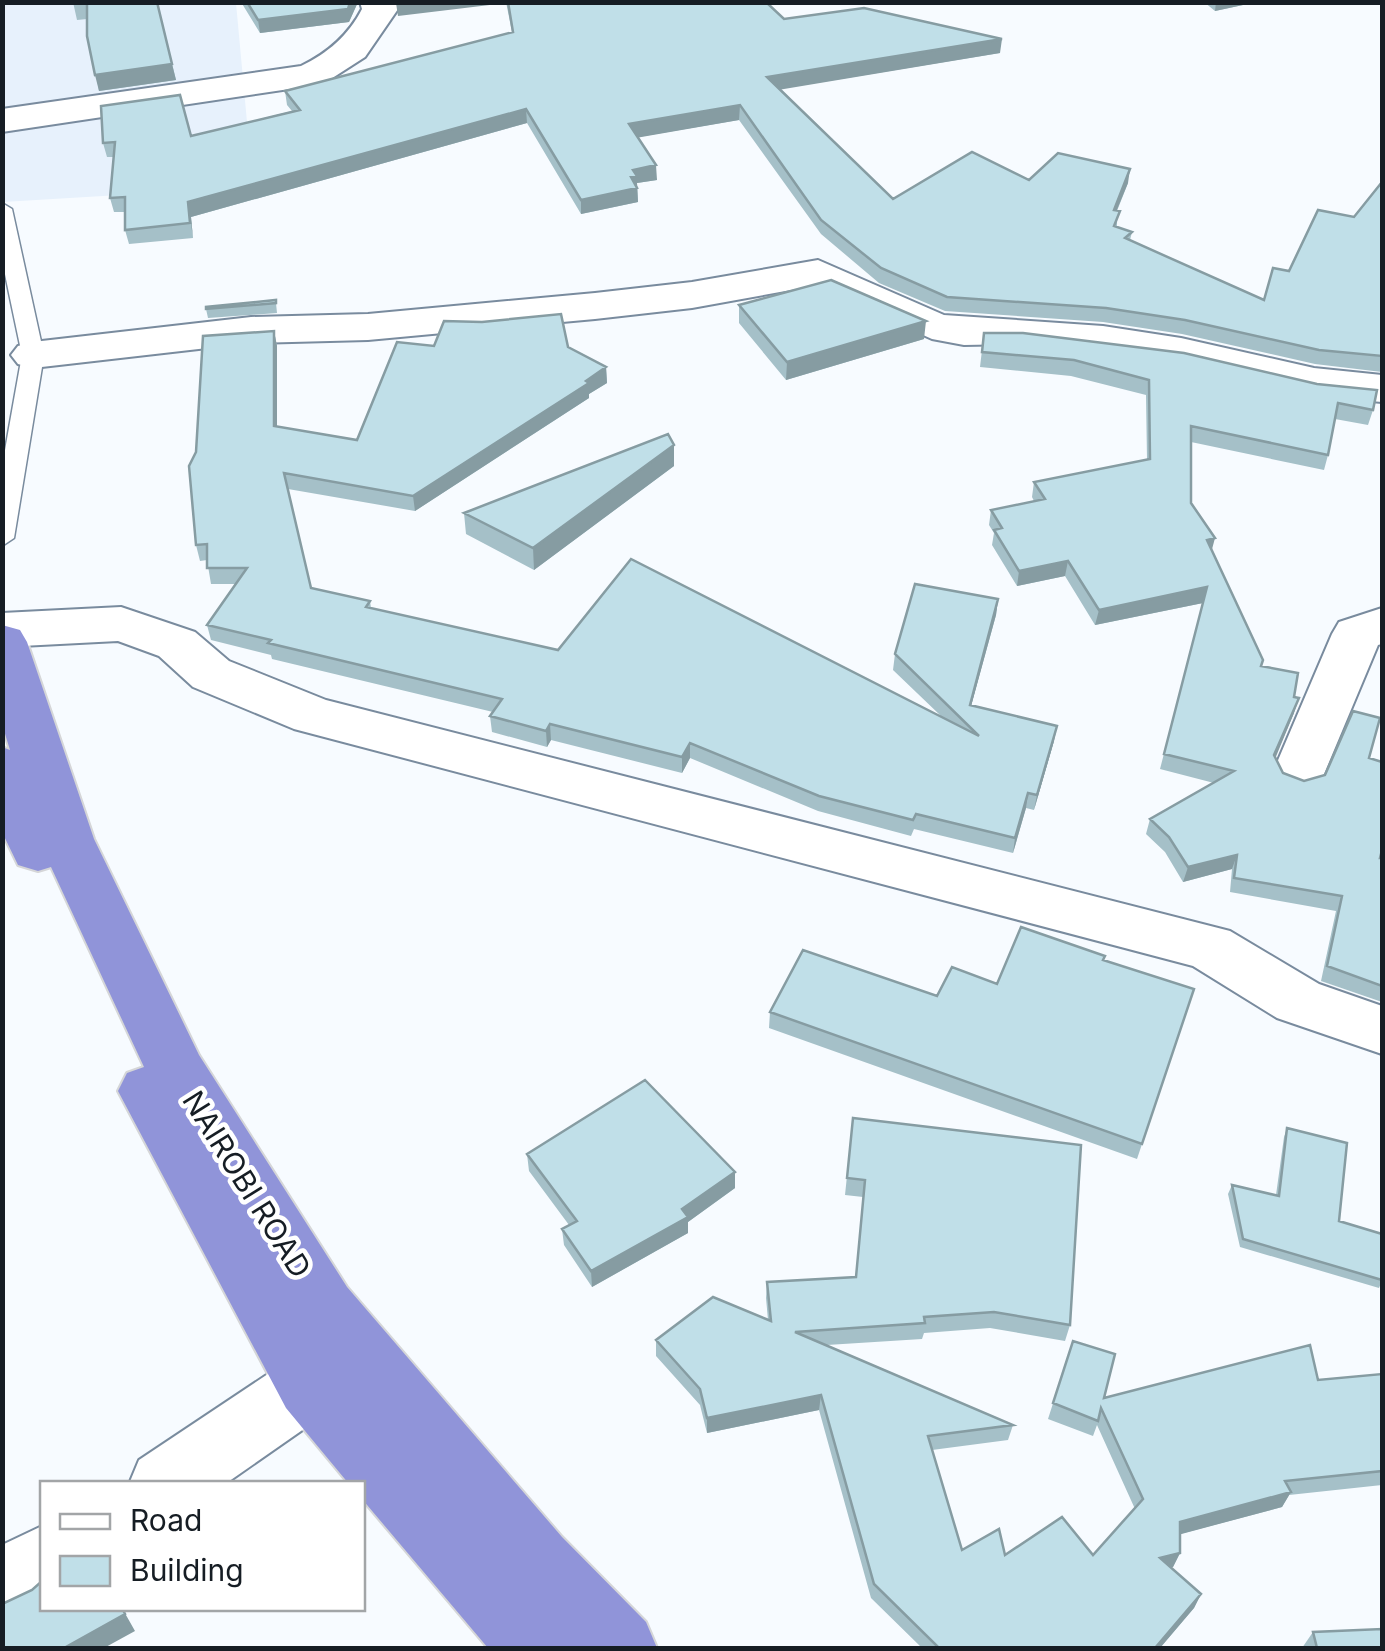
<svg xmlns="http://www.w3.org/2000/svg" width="1385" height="1651" font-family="Inter,sans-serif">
<rect width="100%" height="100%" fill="#f7fbff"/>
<!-- built -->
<path fill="#e7f1fc" d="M3 3H236L253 187 3 202Z"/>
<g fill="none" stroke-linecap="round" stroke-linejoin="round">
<!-- lane casing -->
<g stroke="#798b9e" stroke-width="3">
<path id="lane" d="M2 203 12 209 44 355 14 538 2 546V467L22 355 2 260Z"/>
</g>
<!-- street casing -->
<g stroke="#798b9e" stroke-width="4">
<path id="street" d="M360 2H396L398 9 365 57 323 84 2 132V109L301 66C328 53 348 36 362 9Z
M818 260 944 315 1103 326 1181 338 1314 368 1382 375V402L1314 396 1181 364 1103 352 1021 344 964 345 932 339 813 286 692 308 595 319 368 340 251 343 33 368 18 364 11 355 18 346 33 342 251 317 368 314 595 293 692 282Z
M121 607 195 632 229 661 326 700 1230 931 1319 984 1382 1006V1054L1277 1018 1193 966 294 729 193 687 159 656 118 641 2 647V613Z
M1382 608V644L1378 645 1319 786 1300 792 1281 786 1273 772 1332 634 1339 622Z
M310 1353 334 1362 344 1385 334 1408 225 1484H129L139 1460 286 1362Z
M42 1526V1604L2 1624V1545Z"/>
</g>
<!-- highway casing -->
<g stroke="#d5d6d8" stroke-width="4">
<path id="highway" d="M2 625 20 630 27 642 94 839 199 1055 347 1287 562 1537 646 1622 657 1648H488L362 1499V1484H349L286 1408 118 1091 127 1073 144 1067 51 867 38 871 18 865 2 832V747L10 750 2 724Z"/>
</g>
<!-- lane -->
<use href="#lane" fill="#fff" fill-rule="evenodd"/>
<!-- street -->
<use href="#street" fill="#fff" fill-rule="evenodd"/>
<!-- highway -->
<use href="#highway" fill="#9094d9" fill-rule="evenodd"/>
</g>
<!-- wall -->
<path fill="#a5c0c8" d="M73 2H157L176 80 99 91 87 19 77 20Z
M241 2H358L349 22 260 33Z
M506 2H766L784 19 1000 53 779 89 893 199 1029 180 1128 183 1117 211V227L1132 232 1130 240 1264 300 1289 271 1354 217 1382 182V372L1315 364 1182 334 1103 322 945 311 879 283 821 234 739 120 638 137 657 180 637 183 638 202 581 214 527 123 191 217 193 238 129 244 125 230V212H114L110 198 114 157H107L103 143 191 136 292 111 287 105 285 91 512 32Z
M1204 2H1257L1215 11Z
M276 303 277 313 208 318 206 309Z
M739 305 924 339 786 380 739 323Z
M274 331 277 346V426L357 440 434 346 568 347 606 367 607 383 589 394V398L415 511 288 489 311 588 370 601 371 608 558 650 941 716 893 670 895 654 998 599 996 615 971 706 1054 741 1034 810 1026 808 1013 853 914 829 911 836 818 811 690 758 682 773 551 740 547 747 492 732 490 716 493 712 272 659 271 655 211 640 207 625 236 584H211L207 560 200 561 196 545Z
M984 333 1373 410 1368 425 1335 419 1328 455 1324 470 1191 442V503L1261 666 1294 697V713L1275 757 1283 773 1304 781 1325 775 1369 758 1380 858H1382V1002L1321 981 1336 911 1230 892 1232 869 1183 882 1165 852 1146 834 1150 819 1214 783 1160 769 1203 603 1095 625 1065 576 1017 586 992 545 994 533 989 525 991 510 1034 501 1032 497 1034 482 1147 460 1146 395 1071 376 980 367Z
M674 445V466L534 570 466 534 464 513Z
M1104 961 1194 989 1137 1159 769 1028 770 1012 937 996Z
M853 1118 1070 1325 1065 1341 990 1328 924 1333 922 1339 827 1345 1013 1425 1008 1440 932 1450 962 1550 1005 1555H1093L1135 1509 1097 1425 1093 1436 1048 1419 1073 1341 1104 1398 1382 1374V1485L1289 1495 1282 1507 1180 1534V1553L1173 1567H1170L1201 1594 1194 1608 1160 1648H922L871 1598 819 1410 707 1433 700 1405 656 1356V1340L768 1320 766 1298 767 1282 856 1277 863 1197 845 1195Z
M1287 1128 1339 1221 1382 1234V1281L1379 1288 1240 1247 1228 1194 1232 1185 1276 1195 1284 1137Z
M527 1154 735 1172V1188L688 1222V1233L592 1287 564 1245 562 1229 569 1225 529 1171Z
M1313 1632 1382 1648H1302Z"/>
<!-- shaded-wall -->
<path fill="#869ca2" d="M350 2H358L349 22 260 33 258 20Z
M498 2V4L398 16 396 3Z
M1216 2H1257L1215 11Z
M1002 39 1000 53 766 92 767 77Z
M172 64 176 80 99 91 95 75Z
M740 105 739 120 630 139 629 124Z
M526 109 527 123 191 217 193 238 188 202Z
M656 165 657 180 637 183 638 202 581 214V200L631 177 633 170Z
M1130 169 1128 183 1111 224 1114 210Z
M926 321 924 339 786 380 787 362Z
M274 331 277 346V441L274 426Z
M606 367 607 383 589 394V398L415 511 413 496Z
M674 445V466L534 570 533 548Z
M1215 538 1211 553 1207 540Z
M1068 561 1065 576 1017 586 1019 571Z
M1207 587 1203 603 1095 625 1099 610Z
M998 599 996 615 967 721 970 705Z
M1299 698 1294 713 1270 771 1274 755Z
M550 724 551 740 547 747 546 731Z
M1057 726 1054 741 1034 810 1037 795Z
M690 743V758L682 773V757Z
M1028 793 1026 808 1013 853 1015 838Z
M1237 855 1232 869 1183 882 1188 867Z
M735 1172V1188L688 1222V1233L592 1287 591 1271Z
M821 1395 819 1410 707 1433V1418Z
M1291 1492 1282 1507 1174 1536 1180 1522Z
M1180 1553 1173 1567 1153 1572 1160 1558Z
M1201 1594 1194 1608 1160 1648H1155Z
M122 1608 135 1631 104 1648H64Z"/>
<!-- building -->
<path fill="#c0dfe8" stroke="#869ca2" stroke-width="2.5" d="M87 2H157L172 64 95 75 87 36Z
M247 2H350L348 9 258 20Z
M508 2H766L784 19 864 8 1002 39 767 77 893 199 972 152 1029 180 1058 153 1130 169 1114 210 1120 211 1114 226 1132 232 1125 238 1264 300 1273 268 1289 271 1318 210 1354 217 1382 182V356L1319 350 1185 320 1106 308 947 297 881 268 821 220 740 105 629 124 656 165 633 170 637 176 631 177 637 188 581 200 526 109 188 202 190 223 125 230V197L110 198 115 142 103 143 101 106 180 95 191 136 300 110 285 91 513 32Z
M831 280 926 321 787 362 739 305Z
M276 300V303L206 309V307Z
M561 314 568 347 606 367 586 381 589 383 413 496 284 473 311 588 370 601 366 607 558 650 631 559 979 736 895 654 915 584 998 599 970 705 1057 726 1037 795 1028 793 1015 838 916 814 913 820 819 796 690 743 682 757 550 724 546 731 490 716 502 699 268 643 271 640 207 625 247 568H207V544L196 545 189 466 196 452 203 336 274 331V426L357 440 397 342 434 346 444 321 482 322Z
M984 333H1023L1184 353 1317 384 1377 390 1373 410 1338 403 1328 455 1191 426V503L1215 538 1207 540 1263 660 1261 666 1298 673 1294 697 1299 698 1274 755 1283 773 1304 781 1325 775 1353 711 1380 718 1369 758 1382 762V850L1380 858H1382V986L1327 966 1342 896 1234 878 1237 855 1188 867 1169 837 1150 819 1234 771 1164 754 1207 587 1099 610 1068 561 1019 571 994 530 1002 528 991 510 1045 499 1034 482 1150 459 1149 380 1074 360 982 352Z
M668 434 674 445 533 548 464 513Z
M1021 927 1105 956 1103 960 1194 989 1142 1144 770 1012 803 950 937 996 952 967 997 984Z
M645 1080 735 1172 682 1209 688 1217 591 1271 562 1229 577 1221 527 1154Z
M853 1118 1081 1145 1070 1325 994 1312 924 1317 925 1323 795 1332 1013 1425 928 1436 962 1550 999 1529 1005 1555 1062 1517 1093 1555 1143 1499 1101 1408 1098 1421 1053 1403 1073 1341 1115 1354 1104 1398 1310 1345 1318 1380 1382 1374V1471L1285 1481 1291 1492 1180 1522V1553L1160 1558 1201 1594 1155 1648H939L874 1584 821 1395 707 1418 700 1389 656 1340 713 1297 771 1321 767 1282 856 1277 865 1180 847 1178Z
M1287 1128 1347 1143 1339 1221 1382 1234V1280L1243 1239 1232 1185 1279 1196Z
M42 1581V1608H122L125 1614 64 1648H2V1604L32 1590Z
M1382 1629V1648H1317L1313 1632Z"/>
<g text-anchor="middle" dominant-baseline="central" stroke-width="9" stroke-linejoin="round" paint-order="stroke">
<!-- street labels -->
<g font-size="30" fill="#161d24" stroke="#fff">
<text transform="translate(247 1184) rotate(58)">NAIROBI ROAD</text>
</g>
</g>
<!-- border -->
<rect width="1385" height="1651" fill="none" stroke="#161d24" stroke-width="10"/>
<!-- legend -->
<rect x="40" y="1481" width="325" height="130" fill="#ffffff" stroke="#a2a5a7" stroke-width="2.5"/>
<rect x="60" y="1514" width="50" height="15" fill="#ffffff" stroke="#a2a5a7" stroke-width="2.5"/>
<text x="130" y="1531" font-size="30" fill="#161d24">Road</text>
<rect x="60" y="1556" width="50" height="30" fill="#c0dfe8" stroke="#a2a5a7" stroke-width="2.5"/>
<text x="130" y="1581" font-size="30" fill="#161d24">Building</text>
</svg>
